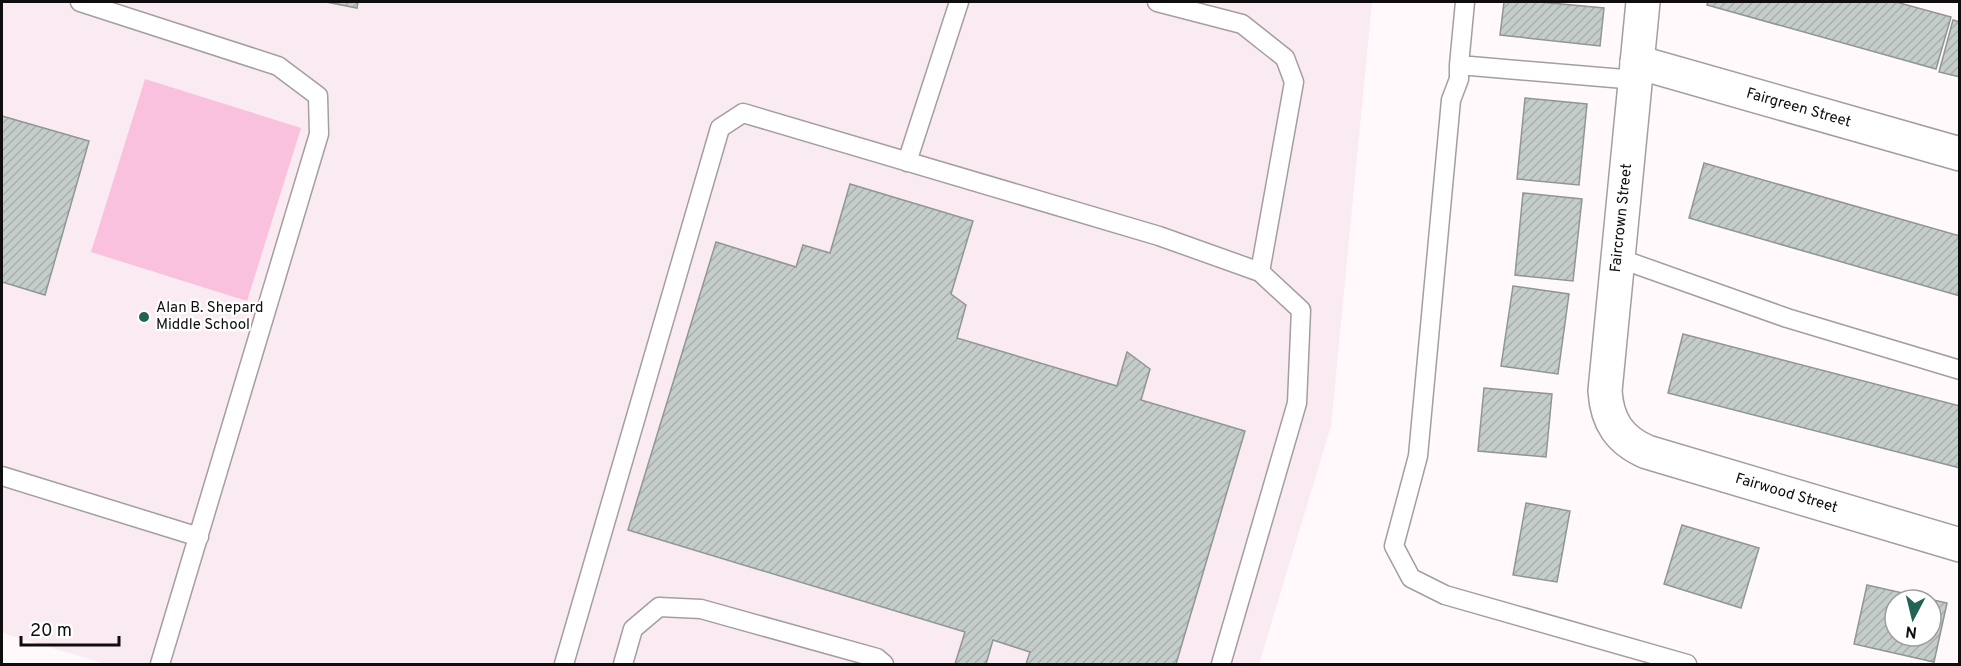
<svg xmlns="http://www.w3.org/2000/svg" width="1961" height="666" font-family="Overpass,sans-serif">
<defs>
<pattern id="building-hatch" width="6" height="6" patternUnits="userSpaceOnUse" patternTransform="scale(1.5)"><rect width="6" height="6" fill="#c5cdca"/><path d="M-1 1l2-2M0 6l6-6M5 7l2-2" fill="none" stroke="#a8afac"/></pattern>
</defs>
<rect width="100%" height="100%" fill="#fff9fc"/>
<!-- built -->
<path fill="#faebf2" d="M2 2H1372L1331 426 1259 664H106L2 633Z"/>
<!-- park -->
<path fill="#f9c1de" d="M145 79 301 128 247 301 91 252Z"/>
<!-- building -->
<path fill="url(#building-hatch)" stroke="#8f9694" stroke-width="1.5" fill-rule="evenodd" d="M326 2H358L357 8Z
M1504 2H1540L1604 8 1600 46 1500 35Z
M1708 2H1896L1951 17 1936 69 1707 5Z
M1953 20 1960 22V77L1939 72Z
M1525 98 1587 104 1579 185 1517 179Z
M2 116 89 141 45 295 2 282Z
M1704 163 1960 236V296L1689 218Z
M850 184 973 221 951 294 966 305 957 338 1117 386 1127 352 1150 369 1141 400 1245 431 1176 664H1026L1030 652 993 640 986 664H955L965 632 628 530 716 242 796 267 803 245 830 253Z
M1523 193 1582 199 1573 281 1515 275Z
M1513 286 1569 294 1558 374 1501 366Z
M1683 334 1960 406V468L1668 393Z
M1484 388 1552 394 1546 457 1478 451Z
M1526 503 1570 511 1557 582 1513 575Z
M1682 525 1759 548 1741 608 1664 584Z
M1867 585 1947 603 1934 662 1854 644ZM1895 600H1931V636H1895Z"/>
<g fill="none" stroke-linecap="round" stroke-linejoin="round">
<!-- lane casing -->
<g stroke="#a49ea1" stroke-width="21">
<path id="lane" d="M80 2 278 66 318 96 319 134 160 664
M1157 2 1242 24 1285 58 1294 82 1260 272
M1459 65 1465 2
M1636 80 1459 65V79L1451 100 1418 456 1394 546 1411 578 1445 595 1687 664
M907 162 959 2
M1618 258 1787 318 1960 370
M2 476 199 537
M564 664 720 128 743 113 1159 236 1260 272 1301 310 1297 403 1221 664
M623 664 633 629 659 607 701 609 877 658 884 664"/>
</g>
<!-- street casing -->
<g stroke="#a49ea1" stroke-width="36">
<g id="street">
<path id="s1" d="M1643 2 1605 391C1607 421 1619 440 1647 452L1960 545"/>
<path id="s2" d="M1637 62 1960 154"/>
</g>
</g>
<!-- lane -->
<use href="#lane" stroke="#fff" stroke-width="18"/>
<!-- street -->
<use href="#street" stroke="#fff" stroke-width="33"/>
</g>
<!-- markers -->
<circle fill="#216454" stroke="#fff" stroke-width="2" cx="144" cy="317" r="6"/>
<g text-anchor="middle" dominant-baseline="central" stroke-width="4.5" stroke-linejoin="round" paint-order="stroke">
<!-- street labels -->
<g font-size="15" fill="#0f0d0e" stroke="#fff">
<text stroke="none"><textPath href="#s2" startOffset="168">Fairgreen Street</textPath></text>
<text transform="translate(1622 218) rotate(-84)">Faircrown Street</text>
<text stroke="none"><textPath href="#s1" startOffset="615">Fairwood Street</textPath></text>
</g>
<!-- poi labels -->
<g font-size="15" fill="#0f0d0e" stroke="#fff" text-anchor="start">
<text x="156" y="308">Alan B. Shepard<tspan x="156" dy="17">Middle School</tspan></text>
</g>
</g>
<!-- border -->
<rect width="1961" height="666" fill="none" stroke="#0f0d0e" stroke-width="6"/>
<!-- north arrow -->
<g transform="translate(1913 618) rotate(187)"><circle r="28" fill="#ffffff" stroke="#9f9e9f" stroke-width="1.5"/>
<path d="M0-4.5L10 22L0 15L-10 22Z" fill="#216454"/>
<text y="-9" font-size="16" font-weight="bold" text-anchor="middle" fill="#0f0d0e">N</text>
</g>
<!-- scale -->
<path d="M21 636v9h98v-9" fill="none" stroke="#0f0d0e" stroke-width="3"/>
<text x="30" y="636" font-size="18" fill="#0f0d0e" stroke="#ffffff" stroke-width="4.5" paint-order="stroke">20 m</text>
</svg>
